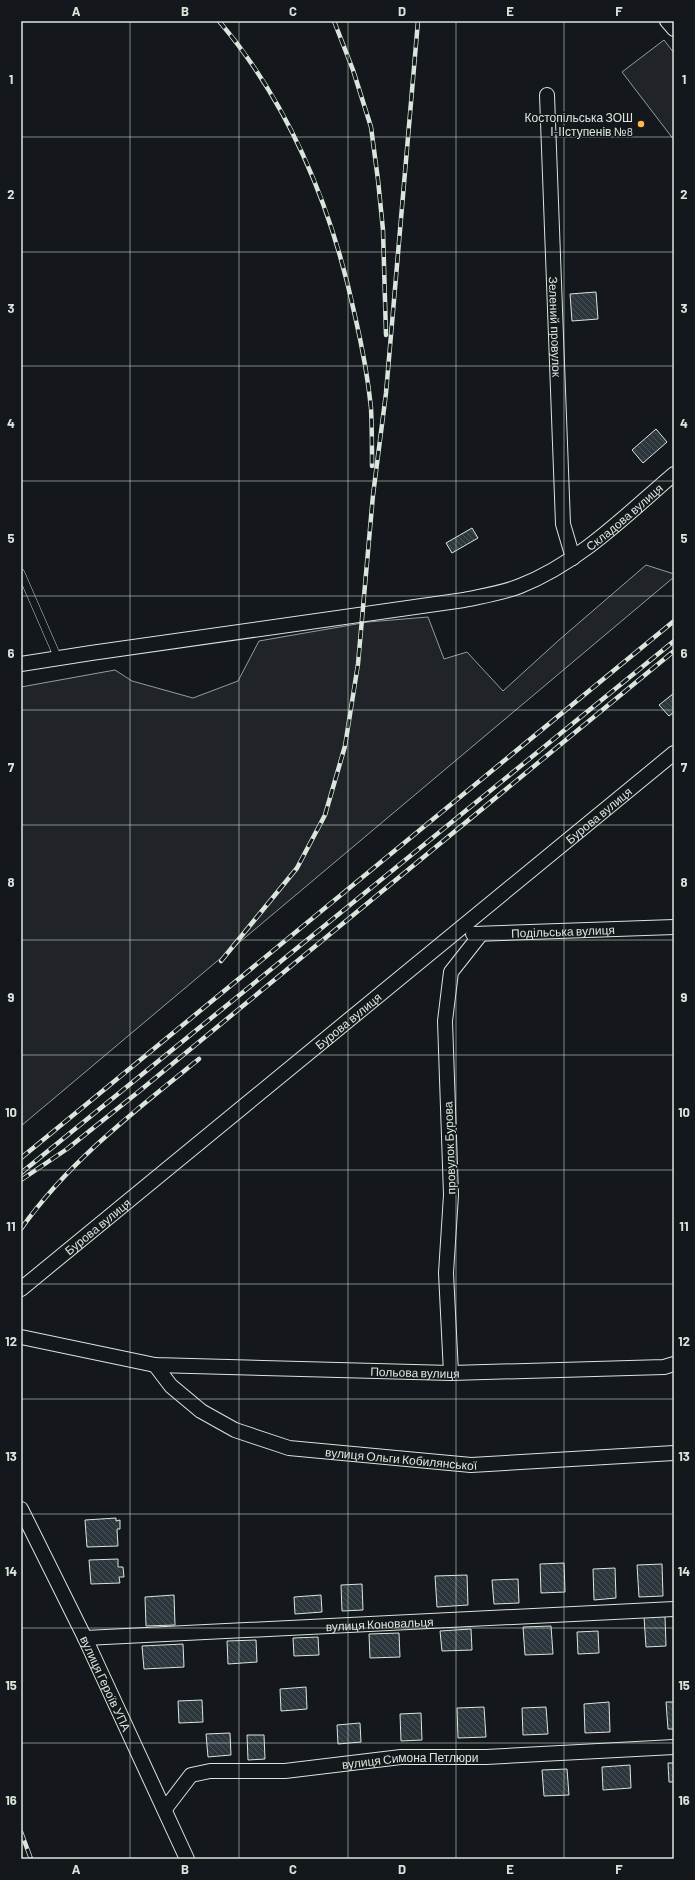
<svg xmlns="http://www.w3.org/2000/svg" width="695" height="1880" font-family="Barlow,sans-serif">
<defs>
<pattern id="building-back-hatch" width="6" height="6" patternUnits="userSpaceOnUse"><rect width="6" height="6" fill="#2c363c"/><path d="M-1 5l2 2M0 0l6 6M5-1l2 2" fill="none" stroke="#4a5358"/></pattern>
</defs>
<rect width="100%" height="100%" fill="#14181c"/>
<!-- grass -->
<path fill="#202428" stroke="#939e99" d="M664 40 674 53V140L622 72Z
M646 565 674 574V577L21 1126V687L115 670 132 681 193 698 238 681 259 641 368 622 428 617 444 659 467 652 503 691 559 640Z"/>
<!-- building -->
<path fill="url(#building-back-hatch)" stroke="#d8e6dc" d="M596 292 598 319 572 321 570 294Z
M656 429 667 442 643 463 632 450Z
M472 528 478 538 452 553 446 543Z
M674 693V712L669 716 659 705Z
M116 1518V1521L120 1520V1529H117L118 1546 87 1547 85 1520Z
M118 1559V1567H123L124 1577H119L120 1583 91 1584 89 1560Z
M564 1563 565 1592 541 1593 540 1564Z
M662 1564 663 1596 639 1597 637 1565Z
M615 1568 616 1598 594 1600 593 1569Z
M467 1575 468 1605 437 1607 435 1576Z
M518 1579 519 1603 494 1604 492 1580Z
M362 1584 363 1610 342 1611 341 1585Z
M174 1595 175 1625 146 1626 145 1597Z
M321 1595 322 1612 295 1614 294 1597Z
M665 1616 666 1646 646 1647 644 1617Z
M551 1626 553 1654 525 1655 523 1627Z
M471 1629 472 1650 442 1651 440 1631Z
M598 1631 599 1653 578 1654 577 1632Z
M399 1633 400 1657 370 1658 369 1634Z
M318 1637 319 1655 294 1656 293 1638Z
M256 1640 257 1662 228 1664 227 1641Z
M183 1644 184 1667 144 1669 142 1646Z
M306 1687 307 1709 281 1711 280 1689Z
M202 1700 203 1722 179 1723 178 1701Z
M609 1702 610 1732 585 1733 584 1704Z
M666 1702H674V1729H668Z
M484 1707 486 1737 458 1738 457 1708Z
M546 1707 548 1734 523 1735 522 1708Z
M421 1713 422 1740 401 1741 400 1714Z
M360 1723 361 1742 338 1744 337 1725Z
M230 1733 231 1755 208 1757 206 1734Z
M247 1735H264L265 1759 248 1760Z
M668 1763H674V1782H669Z
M630 1765 631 1788 603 1790 602 1767Z
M567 1769 569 1795 544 1796 542 1770Z"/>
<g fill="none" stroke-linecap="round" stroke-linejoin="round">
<!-- service casing -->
<g stroke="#d8e6dc" stroke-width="8">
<path id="service" d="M21 573 58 658"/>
</g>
<!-- minor casing -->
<g stroke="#d8e6dc" stroke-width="16">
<g id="minor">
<path d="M667 21 674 29"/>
<path id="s1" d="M547 95 563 524 573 558"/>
<path id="s2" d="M21 664 91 653 464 600C482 596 503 593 520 586 579 563 626 515 674 474"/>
<path id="s3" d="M473 934 674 927"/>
<path id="s4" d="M21 1289 674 753"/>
<path id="s5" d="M21 1337 155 1365 451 1373 664 1367 674 1364"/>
<path id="s6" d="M155 1365 171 1386 201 1411 235 1430 289 1448 471 1465 674 1453"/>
<path d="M451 1373 446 1273 451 1195 445 1021 451 972 481 934"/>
<path id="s7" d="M21 1509 85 1638 187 1859"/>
<path id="s8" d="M85 1638 674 1609"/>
<path id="s9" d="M165 1809 191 1775 210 1771H285L401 1757H486L674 1747"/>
</g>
</g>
<!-- service -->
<use href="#service" stroke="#14181c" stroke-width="7"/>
<!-- minor -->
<use href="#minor" stroke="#14181c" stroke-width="14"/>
<!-- rail casing -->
<g stroke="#d8e6dc" stroke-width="4.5">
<path id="rail" d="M219 21C291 106 332 208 355 316 362 346 368 378 371 408 372 428 372 447 372 466
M334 21 353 70 371 127 378 180 383 230 386 335
M221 961 297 868 325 815 345 746 358 664 373 495 386 393 418 21
M21 1158 674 621
M21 1173 674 641
M21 1180 67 1149 137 1093 674 651
M21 1229C69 1161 136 1110 199 1059
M21 1832 31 1859"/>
</g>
<!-- rail -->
<use href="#rail" stroke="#14181c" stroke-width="3" stroke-dasharray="9" stroke-linecap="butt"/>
</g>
<!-- grid -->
<path fill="none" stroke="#d8e6dc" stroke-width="1" stroke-opacity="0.55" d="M130 21V1859M239 21V1859M348 21V1859M456 21V1859M564 21V1859M21 137H674M21 252H674M21 366H674M21 481H674M21 596H674M21 710H674M21 825H674M21 940H674M21 1055H674M21 1170H674M21 1284H674M21 1399H674M21 1514H674M21 1628H674M21 1743H674"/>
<!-- markers -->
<circle fill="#ffb74d" stroke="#14181c" stroke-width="1.5" cx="641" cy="124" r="4"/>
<g text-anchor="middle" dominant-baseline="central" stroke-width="3" stroke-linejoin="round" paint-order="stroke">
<!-- poi labels -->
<g font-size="12" fill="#d8e6dc" stroke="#14181c" text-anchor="end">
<text x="633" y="117">Костопільська ЗОШ<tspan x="633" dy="14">І-ІІступенів №8</tspan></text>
</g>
<!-- street labels -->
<g font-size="12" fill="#d8e6dc" stroke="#14181c">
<text stroke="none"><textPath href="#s1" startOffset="232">Зелений провулок</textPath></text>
<text stroke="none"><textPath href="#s2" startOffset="631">Складова вулиця</textPath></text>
<text stroke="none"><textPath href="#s4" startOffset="747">Бурова вулиця</textPath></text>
<text stroke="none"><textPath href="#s3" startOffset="90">Подільська вулиця</textPath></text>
<text stroke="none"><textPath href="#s4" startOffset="423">Бурова вулиця</textPath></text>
<text transform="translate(449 1148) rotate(-92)">провулок Бурова</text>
<text stroke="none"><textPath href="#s4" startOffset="99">Бурова вулиця</textPath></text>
<text stroke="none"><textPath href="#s5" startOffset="397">Польова вулиця</textPath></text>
<text stroke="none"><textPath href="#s6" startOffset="274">вулиця Ольги Кобилянської</textPath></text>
<text stroke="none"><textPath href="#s8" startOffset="295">вулиця Коновальця</textPath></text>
<text stroke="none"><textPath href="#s7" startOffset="194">вулиця Героїв УПА</textPath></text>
<text stroke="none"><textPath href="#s9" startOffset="263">вулиця Симона Петлюри</textPath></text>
</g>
</g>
<!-- border -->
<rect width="695" height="1880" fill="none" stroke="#14181c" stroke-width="44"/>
<rect x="22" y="22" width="651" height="1836" fill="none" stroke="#d8e6dc" stroke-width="1.5"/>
<g font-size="13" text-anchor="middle" font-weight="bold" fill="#d8e6dc">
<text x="76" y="16">A</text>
<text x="185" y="16">B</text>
<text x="293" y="16">C</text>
<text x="402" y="16">D</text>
<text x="510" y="16">E</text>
<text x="619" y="16">F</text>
<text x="11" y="84">1</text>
<text x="684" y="84">1</text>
<text x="11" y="199">2</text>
<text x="684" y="199">2</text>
<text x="11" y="313">3</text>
<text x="684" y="313">3</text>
<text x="11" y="428">4</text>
<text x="684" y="428">4</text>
<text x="11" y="543">5</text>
<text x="684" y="543">5</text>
<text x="11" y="658">6</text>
<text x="684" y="658">6</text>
<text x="11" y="772">7</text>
<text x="684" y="772">7</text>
<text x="11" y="887">8</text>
<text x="684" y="887">8</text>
<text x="11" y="1002">9</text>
<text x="684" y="1002">9</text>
<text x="11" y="1117">10</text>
<text x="684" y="1117">10</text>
<text x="11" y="1231">11</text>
<text x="684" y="1231">11</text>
<text x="11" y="1346">12</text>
<text x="684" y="1346">12</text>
<text x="11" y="1461">13</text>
<text x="684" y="1461">13</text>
<text x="11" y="1576">14</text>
<text x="684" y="1576">14</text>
<text x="11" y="1690">15</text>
<text x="684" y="1690">15</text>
<text x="11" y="1805">16</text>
<text x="684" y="1805">16</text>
<text x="76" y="1874">A</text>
<text x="185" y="1874">B</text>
<text x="293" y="1874">C</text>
<text x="402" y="1874">D</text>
<text x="510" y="1874">E</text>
<text x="619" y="1874">F</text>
</g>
</svg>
